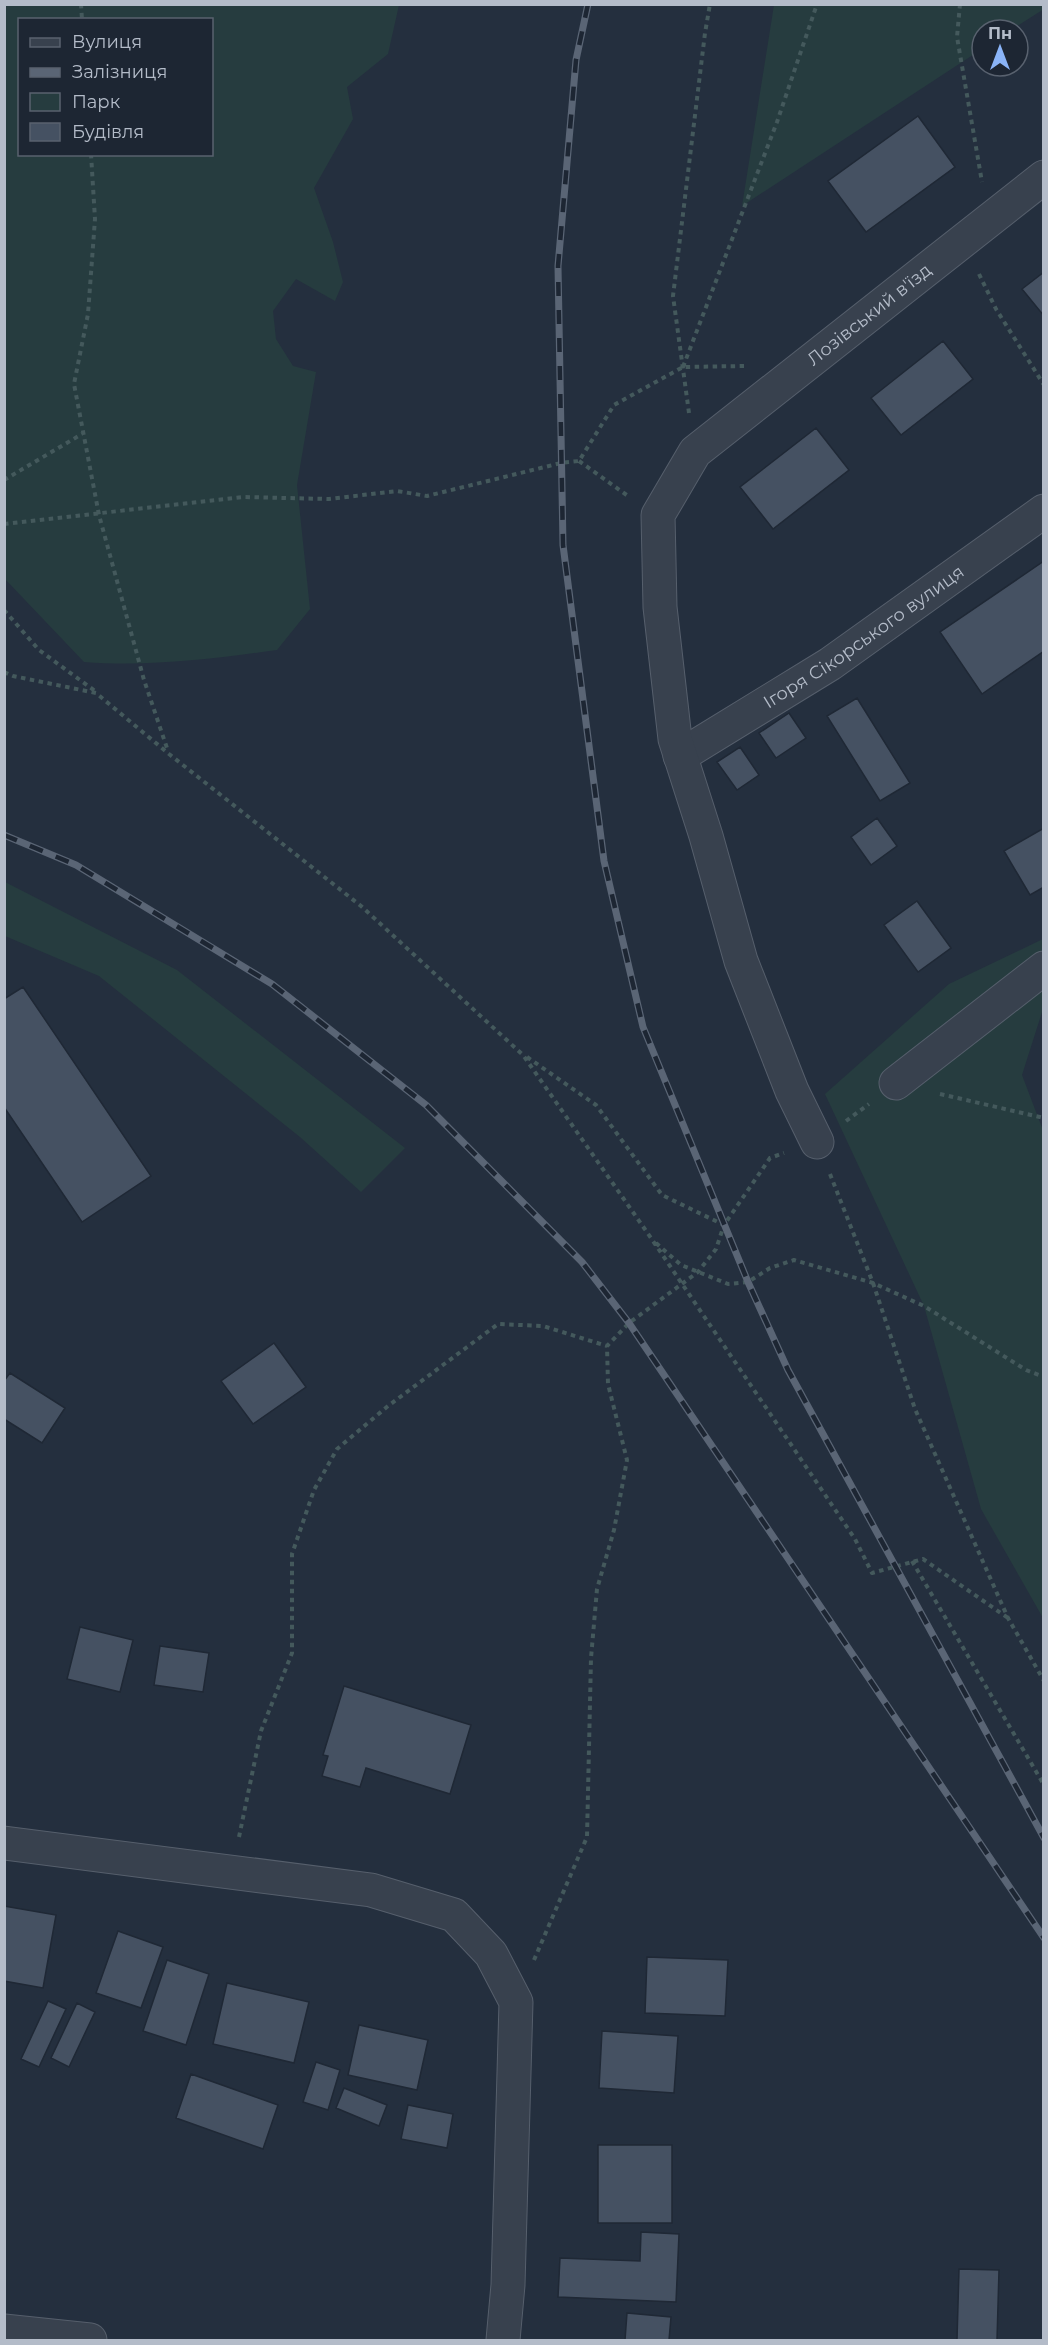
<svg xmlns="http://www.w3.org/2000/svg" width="1048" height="2345" font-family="Montserrat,sans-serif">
<rect width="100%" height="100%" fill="#242f3e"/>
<!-- green -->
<path fill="#263c3f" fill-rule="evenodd" d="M5 4 399 5 388 54 347 87 353 119 314 188 333 242 343 282 335 301 296 279 273 311 276 339 293 366 316 372 297 485 310 609 277 650C212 659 150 667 84 662L5 579ZM20 20H212V154H20Z
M774 5 1043 4 1044 9 1011 30H982V49L742 206Z
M5 882 177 970 405 1148 361 1192 300 1137 99 976 5 936Z
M1043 939V1009L1022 1075 1044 1133 1043 1618 981 1509 924 1306 825 1094 949 984Z"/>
<!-- building -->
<path fill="#455162" stroke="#1f2835" stroke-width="1.5" d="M918 116 955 167 866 232 828 181Z
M1044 272V316L1022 289Z
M943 341 973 379 901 435 871 398Z
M816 428 849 470 773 529 740 487Z
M1044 561V651L982 694 940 632Z
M857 698 910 783 880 801 827 716Z
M789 713 806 738 776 758 759 733Z
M740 747 759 775 737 790 717 762Z
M877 818 897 846 871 865 851 837Z
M1044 828V887L1030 895 1004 851Z
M917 901 951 948 918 972 884 925Z
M23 987 151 1176 82 1222 4 1107V999Z
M274 1343 306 1387 253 1424 221 1381Z
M10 1373 65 1408 42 1443 4 1419V1381Z
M80 1627 133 1640 120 1692 67 1679Z
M160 1646 209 1653 203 1692 154 1685Z
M344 1686 471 1725 450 1794 366 1768 360 1787 322 1776 328 1756 323 1755Z
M4 1906 56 1915 43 1988 4 1981Z
M118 1931 163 1947 141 2008 96 1993Z
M647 1957 728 1960 725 2016 645 2013Z
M167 1960 209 1974 186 2045 143 2031Z
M227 1983 309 2002 294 2063 213 2044Z
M48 2001 66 2009 39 2067 21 2059Z
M77 2003 95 2012 69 2067 51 2058Z
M359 2025 428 2040 417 2090 348 2075Z
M602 2031 678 2036 674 2093 599 2088Z
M316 2062 340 2070 328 2110 303 2102Z
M191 2074 278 2105 263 2149 176 2118Z
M344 2088 387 2105 379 2126 336 2108Z
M408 2105 453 2114 447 2148 401 2139Z
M598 2145H672V2223H598Z
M641 2232 679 2234 676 2302 558 2297 560 2258 640 2261Z
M959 2269 999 2270 997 2340H957Z
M627 2313 671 2317 669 2340H625Z"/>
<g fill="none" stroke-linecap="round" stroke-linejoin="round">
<!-- minor casing -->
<g stroke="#565f6c" stroke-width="35">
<g id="minor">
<path id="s1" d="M680 756 830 664 1044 511"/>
<path d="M896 1083 1044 968"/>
<path id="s2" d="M817 1142 792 1091 741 961 706 836 675 739 660 607 658 515 695 452 1044 177"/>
<path d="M4 1843 371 1890 454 1915 491 1954 516 2002 508 2285 503 2340"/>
<path d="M4 2331 90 2340"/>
</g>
</g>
<!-- path -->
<path stroke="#44595c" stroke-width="4" stroke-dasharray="4.5 4.5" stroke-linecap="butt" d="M81 4 82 20
M960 4 957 37 982 182
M91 154 95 219 88 314 74 384 99 515 144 680 168 751
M979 274 996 309 1044 385
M683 367 777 122 817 4
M689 413 673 296 705 33 710 4
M579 461 628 496
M4 480 82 434
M4 524 243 497 329 499 397 491 427 496 561 463 579 461 614 405 683 367 744 366
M4 610 39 650 95 691
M4 672 13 676 96 693 169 754 361 906 523 1055 651 1238 855 1539 872 1573 923 1559 1008 1618
M527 1057 596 1105 662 1195 724 1225 770 1158 784 1153
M940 1094 1044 1118
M846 1121 869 1104
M830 1174 873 1283 915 1409 1008 1618 1044 1681
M656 1243 681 1265 728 1284 748 1282 770 1268 794 1260 873 1283 924 1306 1026 1370 1044 1377
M912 1561 1044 1785
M239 1837 261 1731 292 1653V1554L314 1490 337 1449 388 1406 498 1324 543 1326 607 1346
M534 1960 587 1837 591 1658 597 1589 614 1530 627 1460 608 1384 607 1346 629 1323 698 1272 716 1249 724 1225"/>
<!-- minor -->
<use href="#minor" stroke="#38414e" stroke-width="33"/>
<!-- rail casing -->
<g stroke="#5a6575" stroke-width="7">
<path id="rail" d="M588 4 576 60 558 266 563 545 604 861 643 1027 748 1282 788 1370 1044 1838
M4 835 76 865 272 984 426 1105 582 1262 629 1323 1044 1938"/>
</g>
<!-- rail -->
<use href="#rail" stroke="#1d2633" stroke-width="4.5" stroke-dasharray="14" stroke-linecap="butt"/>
</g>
<g text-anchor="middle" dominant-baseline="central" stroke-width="4.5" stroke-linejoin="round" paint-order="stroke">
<!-- street labels -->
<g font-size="18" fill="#b4bcc9" stroke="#1d2633">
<text stroke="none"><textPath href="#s2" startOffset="948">Лозівський в'їзд</textPath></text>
<text stroke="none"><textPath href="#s1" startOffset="219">Ігоря Сікорського вулиця</textPath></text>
</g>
</g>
<!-- border -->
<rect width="1048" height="2345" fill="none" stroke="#b4bcc9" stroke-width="12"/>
<!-- legend -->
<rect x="18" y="18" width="195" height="138" fill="#1d2633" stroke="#59626f" stroke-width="1.5"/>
<rect x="30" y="38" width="30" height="9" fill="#38414e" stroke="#59626f" stroke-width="1.5"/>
<text x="72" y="48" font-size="18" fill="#b4bcc9">Вулиця</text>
<rect x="30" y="68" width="30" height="9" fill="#5a6575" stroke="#59626f" stroke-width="1.5"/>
<text x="72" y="78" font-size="18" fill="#b4bcc9">Залізниця</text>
<rect x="30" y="93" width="30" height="18" fill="#263c3f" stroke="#59626f" stroke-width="1.5"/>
<text x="72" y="108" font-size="18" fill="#b4bcc9">Парк</text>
<rect x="30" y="123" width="30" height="18" fill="#455162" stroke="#59626f" stroke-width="1.5"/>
<text x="72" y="138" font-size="18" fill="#b4bcc9">Будівля</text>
<!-- north arrow -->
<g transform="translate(1000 48)"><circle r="28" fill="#1d2633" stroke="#59626f" stroke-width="1.5"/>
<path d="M0-4.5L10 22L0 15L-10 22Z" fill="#8ab4f8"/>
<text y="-9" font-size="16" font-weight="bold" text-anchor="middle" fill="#b4bcc9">Пн</text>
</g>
</svg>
